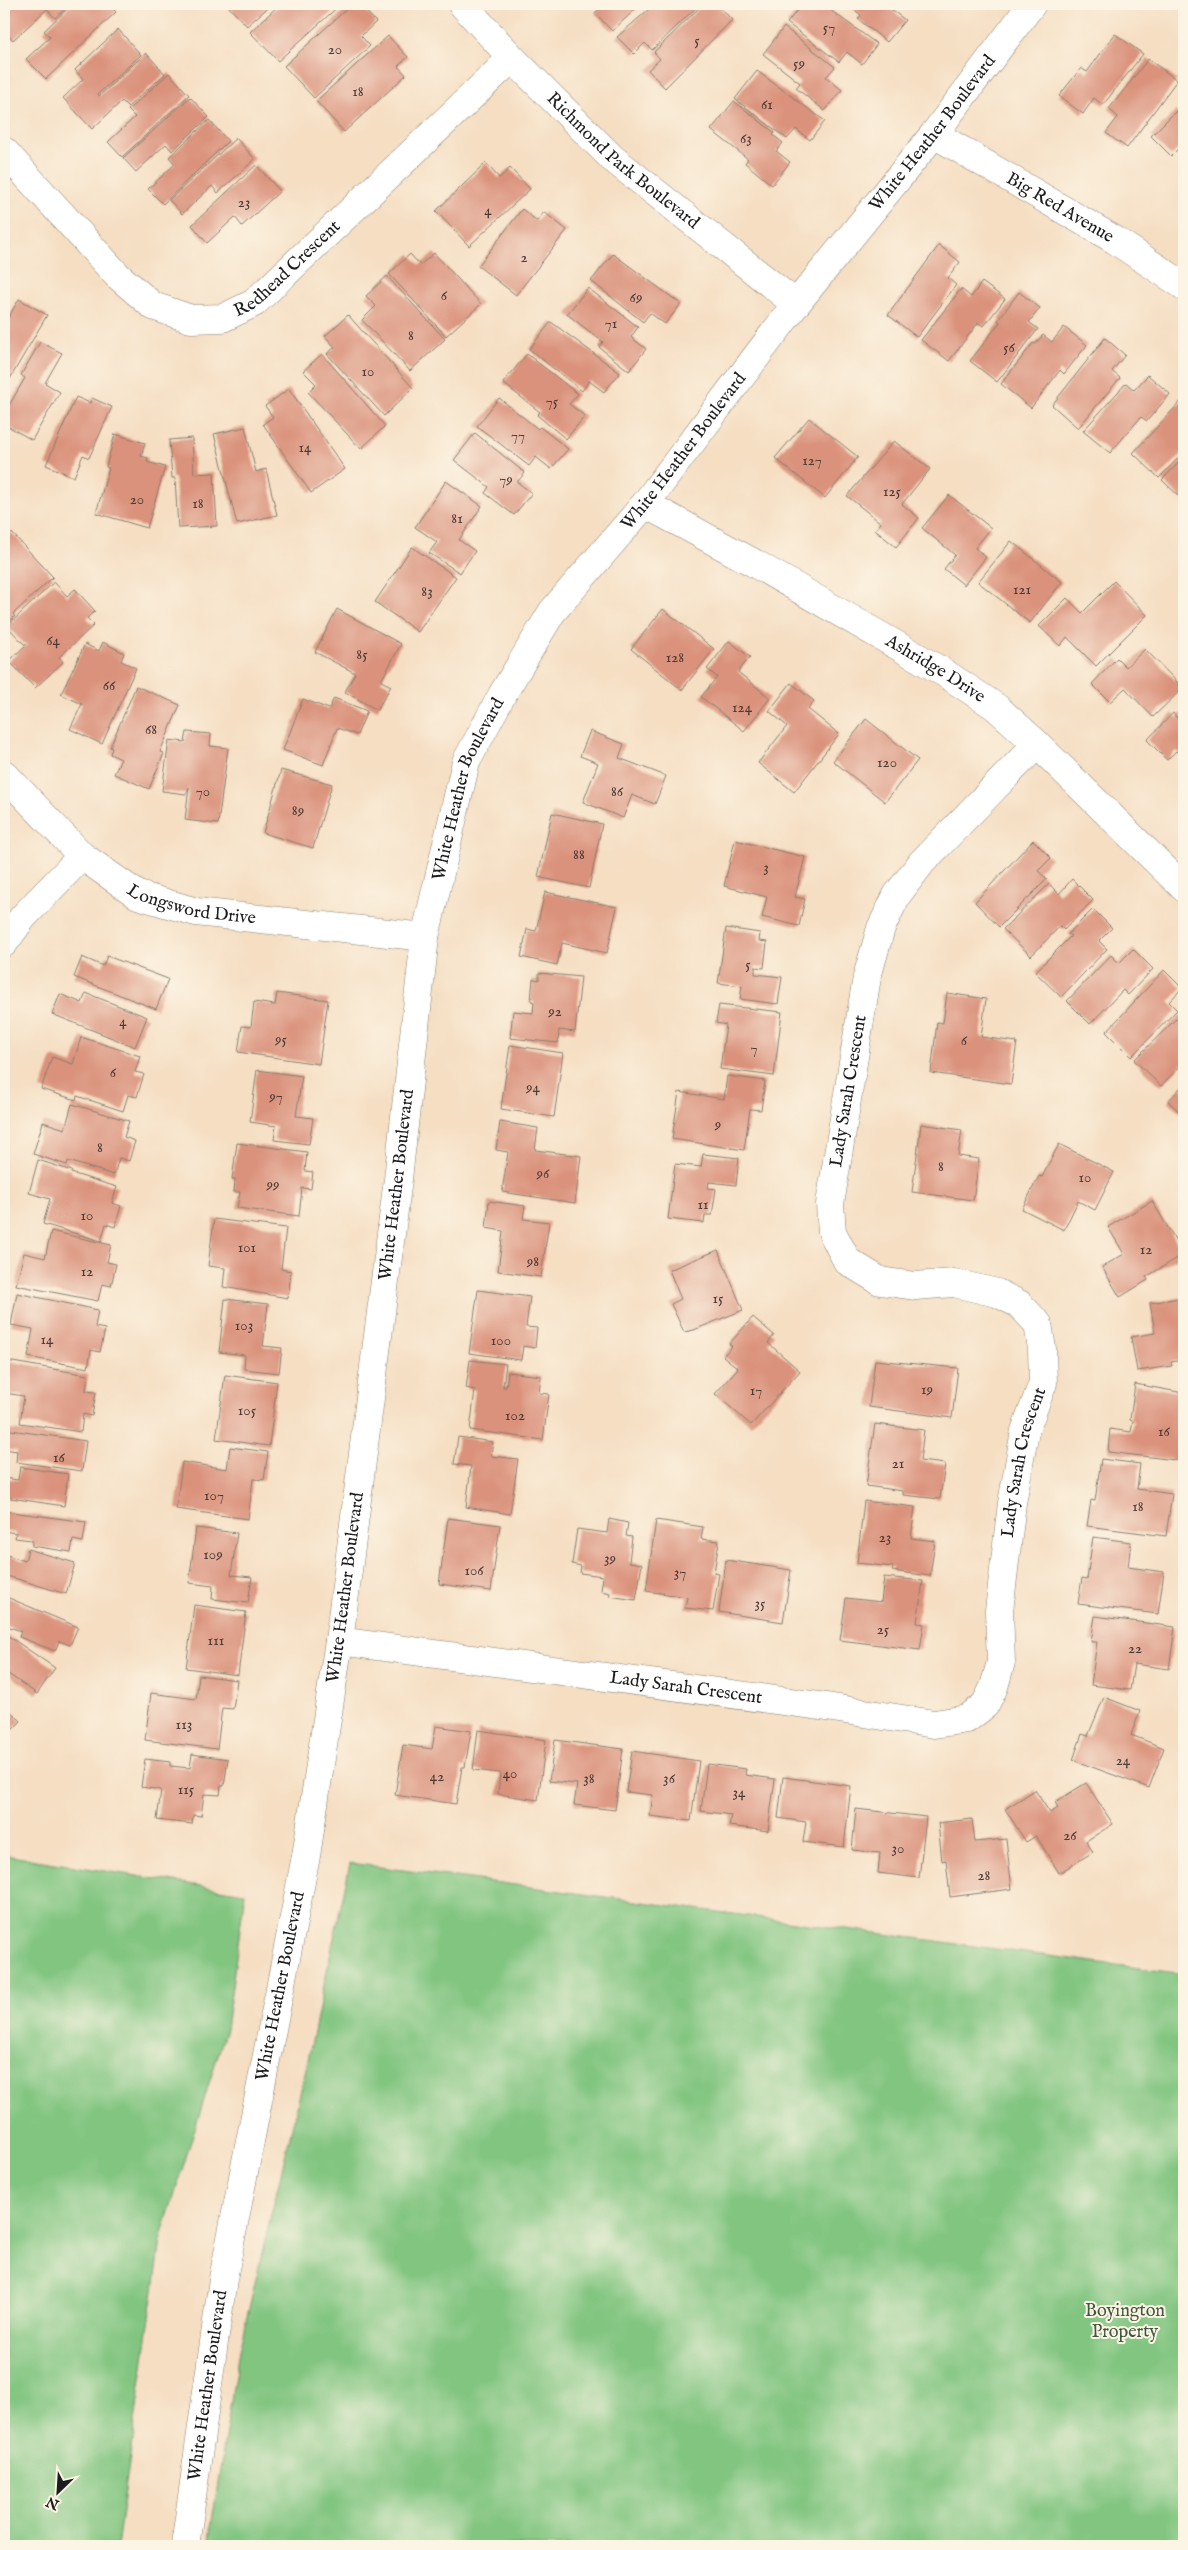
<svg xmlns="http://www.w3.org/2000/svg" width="1188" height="2550" font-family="'IM FELL English',serif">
<rect width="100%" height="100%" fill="#fcf5e5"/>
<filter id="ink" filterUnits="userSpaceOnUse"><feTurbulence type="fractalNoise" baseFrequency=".02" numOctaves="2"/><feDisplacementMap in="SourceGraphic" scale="10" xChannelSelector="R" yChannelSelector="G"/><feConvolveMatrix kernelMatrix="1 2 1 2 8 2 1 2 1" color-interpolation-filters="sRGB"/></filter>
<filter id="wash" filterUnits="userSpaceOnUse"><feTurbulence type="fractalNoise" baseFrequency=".0096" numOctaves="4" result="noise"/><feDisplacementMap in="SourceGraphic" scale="20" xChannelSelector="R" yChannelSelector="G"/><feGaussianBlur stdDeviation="1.12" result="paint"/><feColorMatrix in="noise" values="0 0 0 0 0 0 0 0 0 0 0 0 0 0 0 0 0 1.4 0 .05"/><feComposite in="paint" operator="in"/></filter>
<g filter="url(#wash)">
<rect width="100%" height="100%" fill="#f5dec2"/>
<!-- green -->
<path fill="#81c580" stroke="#4e704e" d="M4 1855 245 1893 226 2029 162 2234 117 2546H4Z
M350 1863 1184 1974V2546H208L239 2350 308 2060Z"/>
<g id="blocks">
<!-- building -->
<path fill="#da927b" d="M4 4H70L55 18 47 9 13 40 4 30Z
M72 4H108L116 12 46 79 26 59 50 37 44 31Z
M226 4H272L247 26Z
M280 4H341L278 61 250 32Z
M352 4H359L376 22 361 36 370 46 314 98 284 66Z
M605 4H639V6L612 31 595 13Z
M655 4H700L652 50 645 43 634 54 617 37Z
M703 4H717L732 20 665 88 648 70 660 59 654 52Z
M802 4H822L877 44 862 64 847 52 839 62 787 23Z
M847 4H892L889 8 905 20 887 42 858 19 861 15Z
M784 27 835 67 826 77 842 90 825 111 796 88 800 83 763 54Z
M118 29 141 55 98 94 99 96 146 53 165 74 128 107 122 101 92 129 63 98 83 79 75 70 81 64Z
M1115 34 1143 54 1103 105 1094 98 1083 114 1059 96 1081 68 1087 72Z
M388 36 408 57 398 66 406 75 344 132 316 101Z
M1148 59 1177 80 1127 148 1106 133 1118 117 1109 109Z
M757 71 825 121 810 140 796 129 787 139 735 99Z
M169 73 189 95 122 157 108 142 135 117 128 110Z
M190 97 209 117 172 151 166 144 136 172 123 158Z
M734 101 775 133 773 135 783 143 776 151 790 162 772 185 745 163 748 159 711 130Z
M1184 110V143L1171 156 1151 136 1176 111 1179 115Z
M209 120 228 141 163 204 148 189 175 164 169 157Z
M236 138 255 159 218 193 212 186 182 214 169 200Z
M486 163 499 178 510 168 530 189 469 246 436 211Z
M256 165 280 191 242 226 235 217 207 243 192 225Z
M522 209 537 221 544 212 567 230 516 295 478 266Z
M939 245 960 262 948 278 956 285 917 337 888 315Z
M434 253 481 304 446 336 389 274 410 254 420 265Z
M613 254 681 304 665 324 650 313 643 322 591 281Z
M387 276 445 339 410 371 362 320 376 306 366 296Z
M982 282 1005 299 984 326 978 323 949 361 921 340 961 289 971 297Z
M588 288 638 327 631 337 646 349 629 371 599 347 603 342 567 314Z
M1019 292 1040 308 1029 322 1038 329 997 382 970 361 1000 322 998 320Z
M19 299 47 315 4 389V325Z
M348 315 413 388 384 416 327 354 335 347 325 336Z
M551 322 620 373 604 392 589 381 582 391 529 349Z
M1064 327 1087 345 1064 374 1060 370 1031 408 1001 384 1033 343 1035 344 1043 335 1052 342Z
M1105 338 1125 355 1112 371 1120 378 1078 428 1052 405Z
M40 342 62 353 45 383 60 392 32 440 4 424V414L25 378 21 375Z
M322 354 385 426 361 449 308 392 316 384 303 371Z
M527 354 578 394 569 404 585 416 566 439 537 415 540 412 503 383Z
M1148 375 1170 394 1147 421 1141 417 1110 453 1083 431 1126 383 1134 390Z
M289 389 345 469 311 493 263 424 273 417 265 406Z
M76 397 90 403 92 398 112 407 89 458 83 455 74 477 46 465Z
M499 398 538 429 540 427 568 449 551 469 536 457 529 466 477 426Z
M1184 398V452L1159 478 1133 453Z
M809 418 858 457 825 498 775 458Z
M245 427 256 472 266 469 277 515 237 524 214 434Z
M475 433 525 473 517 482 532 493 514 515 485 493 489 487 454 460Z
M115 434 145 443 141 456 148 458 147 462 165 467 147 528 96 513 109 468 106 467Z
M192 438 194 474 214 473 217 526 178 528 175 478H172L169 440Z
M894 441 930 469 902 504 919 518 896 547 875 530 881 523 847 496Z
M1184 457V501L1162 480Z
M446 481 482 506 459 540 475 551 460 573 429 553 437 542 415 527Z
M949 495 991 528 975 548 986 557 964 585 944 569 955 555 922 528Z
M12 533 53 577 13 614 15 616 4 627V541Z
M1011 541 1062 582 1030 623 978 582Z
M412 547 456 577 418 632 375 602Z
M1114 581 1147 615 1096 666 1067 637 1060 646 1039 626 1067 598 1082 613Z
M54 582 67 596 75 589 95 611 87 618 94 625 59 657 63 662 35 688 9 661 27 644H24L7 626Z
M337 609 401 644 381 681 391 686 377 710 345 692 355 673 315 652Z
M663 609 714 649 682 690 631 649Z
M729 641 750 657 738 672 770 698 744 731 701 697 717 677 707 669Z
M103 642 124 653 121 661 136 668 102 744 70 729 82 704 61 694 85 644 99 651Z
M1145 649 1183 688 1153 717 1125 688 1110 702 1092 684 1117 658 1126 667Z
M791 683 814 701 808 709 839 734 794 792 758 763 787 726 769 711Z
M136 686 180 705 160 752 164 753 149 789 114 774 121 759 110 754 112 748 110 747Z
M334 698 367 711 357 735 337 728 323 765 283 750 303 699 329 709Z
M1184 711V757L1176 751 1167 760 1147 740 1173 713 1177 718Z
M866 719 918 760 885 802 833 761Z
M590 731 624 744 619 758 666 776 655 804 632 795 623 818 583 802 598 763 580 756Z
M187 732 211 734 210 746 228 748 218 824 185 820 189 787 186 794 162 791 169 740 185 742Z
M281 770 332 784 313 848 263 833Z
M552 813 602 824 589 888 538 877Z
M735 840 805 857 795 897 805 899 799 926 762 917 767 897 724 886Z
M1033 840 1051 858 1038 871 1047 879 999 927 975 902Z
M1072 879 1093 900 1064 930 1060 926 1031 956 1003 929 1049 884 1059 894Z
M545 892 617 907 607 953 562 943 557 965 521 957 527 929 536 931Z
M1093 909 1112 928 1099 941 1107 949 1061 997 1035 972 1071 936 1068 934Z
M726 928 760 933 759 941 767 942 764 968 755 967V974L782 977 778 1004 740 999 742 986 718 983Z
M1133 949 1153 969 1128 995 1123 990 1090 1024 1067 1001 1111 955 1119 963Z
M107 956 168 979 156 1009 74 977 82 957 103 966Z
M1164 970 1182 988 1169 1002 1177 1010 1131 1057 1106 1032Z
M539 973 581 977 575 1032 559 1030 558 1043 510 1038 513 1011 533 1013 534 1002 531 1001 533 979 539 980Z
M86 993 147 1017 135 1047 52 1014 60 994 82 1003Z
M277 993 328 1000 319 1064 238 1052 242 1026 251 1027 254 1002 275 1005Z
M947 993 986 999 981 1037 1017 1042 1011 1084 931 1073 937 1022 943 1023Z
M719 1005 782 1012 774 1076 720 1069 726 1025 716 1023Z
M1180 1015 1184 1018V1062L1161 1086 1134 1060Z
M81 1037 140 1056 135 1072 144 1074 137 1097 128 1095 123 1111 77 1096 76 1100 41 1089 52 1057 73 1064Z
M510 1045 563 1053 554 1117 501 1109Z
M257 1070 302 1076 296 1116 313 1118 309 1144 274 1140 276 1126 250 1122Z
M727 1076 765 1081 761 1110 750 1109 744 1150 672 1139 679 1092 724 1099Z
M1184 1084V1116L1168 1101Z
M72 1104 129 1121 124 1137 135 1141 129 1161 119 1158 114 1175 68 1161 67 1165 33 1154 43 1122 65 1129Z
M500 1122 538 1128 535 1150 581 1156 575 1203 502 1192 508 1152 496 1150Z
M921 1124 962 1130 958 1156 979 1159 973 1200 912 1192Z
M237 1143 307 1152 305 1171 313 1172 311 1189 302 1188 299 1216 237 1208 240 1192H234L235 1179H232Z
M1059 1144 1114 1172 1095 1210 1078 1201 1064 1230 1022 1209 1039 1176 1042 1177Z
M703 1154 739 1158 736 1185 709 1182 708 1188 716 1189 712 1215H705L704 1223 668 1219 675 1164 701 1167Z
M38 1160 72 1171 71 1173 117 1187 112 1203 121 1206 115 1227 106 1224 101 1241 43 1224 50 1199 29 1193Z
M489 1201 525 1206 523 1219 549 1222 541 1277 498 1271 503 1231 486 1228Z
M1152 1201 1184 1254 1146 1277 1148 1280 1120 1297 1102 1267 1124 1254 1108 1227Z
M214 1219 286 1228 281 1269 291 1271 288 1298 223 1287 225 1268 208 1266Z
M51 1231 111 1245 107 1262 116 1264 111 1286 102 1284 98 1301 16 1285 24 1253 45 1258Z
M718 1250 743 1310 694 1330 684 1332 671 1304 681 1299 669 1270Z
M478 1290 530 1297 526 1327 537 1328 535 1348 523 1346 521 1360 469 1353Z
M17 1293 98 1310 95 1327 105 1329 100 1352 91 1350 88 1368 28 1357 33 1329 11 1325Z
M1184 1297V1360L1171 1362 1172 1366 1137 1371 1131 1337 1155 1333 1150 1303Z
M225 1299 268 1304 263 1346 282 1348 279 1373 244 1369 245 1355 219 1352Z
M753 1317 774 1335 768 1343 800 1371 751 1425 715 1394 738 1368 723 1356 732 1346 729 1344Z
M470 1360 506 1364 503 1387H506L508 1372 541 1376 539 1393 549 1394 543 1440 470 1430 475 1390 466 1388Z
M875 1360 958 1368 952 1418 869 1407Z
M7 1361 88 1375 86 1391 96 1392 92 1416 83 1414 81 1432 20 1423 24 1396 4 1393Z
M225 1375 277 1382 269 1446 216 1439Z
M1135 1384 1184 1393V1461L1108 1452 1110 1429 1131 1432 1133 1421 1130 1420Z
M875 1424 924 1430 920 1461 945 1464 940 1499 903 1495V1491L866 1486Z
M4 1429 86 1441 82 1471 16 1462 17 1451 4 1449Z
M458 1437 493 1442 491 1456 518 1459 510 1514 466 1507 471 1466 454 1464Z
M230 1447 268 1452 264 1480 253 1479 248 1519 176 1509 182 1462 227 1469Z
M1101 1459 1140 1464 1137 1489 1172 1494 1166 1536 1087 1526 1091 1500 1095 1501Z
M20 1467 68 1474 64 1506 4 1497V1478L18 1480Z
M864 1501 915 1507 911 1538 935 1541 930 1576 892 1571 893 1567 857 1563Z
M4 1511 86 1522 83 1542 73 1540 71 1552 32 1546V1540L15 1538 16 1533 4 1531Z
M448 1518 500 1525 491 1591 439 1584Z
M609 1519 628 1523 626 1536 632 1537 629 1562 642 1564 636 1600 609 1596 610 1593 601 1591 603 1576 580 1573 581 1566 572 1564 577 1529 607 1533Z
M656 1520 703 1527 701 1539 719 1541 714 1573 719 1574 713 1611 685 1608 687 1597 646 1591Z
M196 1528 237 1533 231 1575 252 1577 248 1603 212 1599 213 1586 189 1583Z
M1093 1537 1131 1542 1128 1567 1164 1572 1158 1614 1078 1604 1082 1578 1087 1579Z
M28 1549 75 1563 66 1594 4 1575V1554L25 1561Z
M726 1560 791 1570 783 1622 719 1612Z
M884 1577 923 1581 917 1623 924 1624 920 1650 840 1640 846 1598 881 1602Z
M4 1596 78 1627 70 1645 59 1641 55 1651 19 1637 21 1631 4 1625 6 1619 4 1618Z
M194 1605 246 1612 238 1675 186 1668Z
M1095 1616 1175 1627 1169 1669 1134 1664 1130 1690 1091 1685 1097 1642H1091Z
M4 1633 55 1668 37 1694 4 1671Z
M199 1675 237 1680 233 1709 222 1708 217 1749 145 1740 151 1693 196 1699Z
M1104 1697 1140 1711 1131 1735 1164 1748 1149 1788 1073 1760 1082 1734 1088 1736Z
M4 1705 21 1721 6 1736 4 1734Z
M436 1726 471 1731 465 1767H462L456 1804 395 1795 403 1745 432 1749Z
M478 1730 546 1740 538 1800 498 1794 500 1773 473 1770Z
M555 1740 623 1749 615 1810 574 1805 577 1784 549 1781Z
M632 1751 699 1761 691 1821 650 1816 653 1795 626 1792Z
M192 1754 228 1759 224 1786H221L220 1795 204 1794 201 1816 193 1815 192 1824 157 1820 161 1790 141 1787 145 1759 170 1762V1766L190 1768Z
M707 1764 746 1769 745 1775 775 1779 768 1831 729 1826 731 1815 701 1811Z
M783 1777 851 1786 844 1847 803 1842 806 1822 778 1818Z
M1086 1783 1113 1824 1086 1841 1093 1852 1059 1873 1036 1836 1026 1842 1005 1809 1035 1790 1050 1813 1058 1808 1055 1802Z
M856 1809 926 1817 919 1878 878 1873 880 1853 852 1850Z
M972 1819 975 1842 1006 1839 1012 1889 950 1897 946 1860 942 1861 938 1823Z"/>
</g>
</g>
<g filter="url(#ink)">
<use href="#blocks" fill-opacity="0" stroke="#887d6f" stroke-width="1"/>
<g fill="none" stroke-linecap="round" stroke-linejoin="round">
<!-- minor casing -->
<g stroke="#887d6f" stroke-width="29">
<g id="minor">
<path id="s1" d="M934 134 1115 240 1184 286"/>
<path id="s2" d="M4 151 117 275 153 306 191 319 223 318 254 303 512 58"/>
<path id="s3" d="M645 504 754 563 943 672 996 707 1037 744 1184 888"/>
<path id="s4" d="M4 774 82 856 138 895 196 912 425 937"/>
<path d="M4 943 23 917 82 856"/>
<path id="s5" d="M339 1641 820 1706 934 1724 967 1719 985 1705 994 1687 1001 1662 999 1611 1012 1503 1025 1431 1043 1383 1042 1349 1038 1324 1019 1304 997 1293 954 1283 915 1286 880 1281 847 1261 832 1232 830 1204 867 977 881 928 897 895 922 862 1037 744"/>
</g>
</g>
<!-- tertiary casing -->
<g stroke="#887d6f" stroke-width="29">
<g id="tertiary">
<path id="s6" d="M462 4 512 58 612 158 796 304"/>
<path id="s7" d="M185 2546 223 2279 306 1856 339 1641 398 1179 425 937 466 762 502 695 552 612 645 504 796 304 934 134 1032 4"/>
</g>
</g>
<!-- minor -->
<use href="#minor" stroke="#fff" stroke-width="28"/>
<!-- tertiary -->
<use href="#tertiary" stroke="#fff" stroke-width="28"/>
</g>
</g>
<g text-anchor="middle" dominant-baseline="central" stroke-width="4" stroke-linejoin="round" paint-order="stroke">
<!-- number labels -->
<g font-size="15" fill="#4c3a34">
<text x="829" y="27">57</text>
<text x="697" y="40">5</text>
<text x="335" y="49">20</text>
<text x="799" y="63">59</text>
<text x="358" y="91">18</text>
<text x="767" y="104">61</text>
<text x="746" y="138">63</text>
<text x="244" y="202">23</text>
<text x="488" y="210">4</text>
<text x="524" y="257">2</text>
<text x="444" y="295">6</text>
<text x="636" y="297">69</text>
<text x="611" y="323">71</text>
<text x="411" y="335">8</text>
<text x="1009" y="347">56</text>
<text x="368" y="371">10</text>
<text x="552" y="401">75</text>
<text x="518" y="435">77</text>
<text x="305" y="447">14</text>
<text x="812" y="460">127</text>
<text x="506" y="479">79</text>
<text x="892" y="491">125</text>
<text x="137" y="499">20</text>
<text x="198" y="503">18</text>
<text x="457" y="518">81</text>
<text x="1022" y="589">121</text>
<text x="427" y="591">83</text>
<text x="53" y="640">64</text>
<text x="362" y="654">85</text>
<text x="675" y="657">128</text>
<text x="109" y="685">66</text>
<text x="742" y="707">124</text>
<text x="151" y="729">68</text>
<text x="887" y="762">120</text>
<text x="203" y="791">70</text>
<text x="617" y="791">86</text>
<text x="298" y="810">89</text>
<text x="579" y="854">88</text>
<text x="766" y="867">3</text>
<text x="748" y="964">5</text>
<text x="555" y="1011">92</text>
<text x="123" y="1021">4</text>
<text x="281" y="1039">95</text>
<text x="964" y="1040">6</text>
<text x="754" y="1048">7</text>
<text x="113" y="1072">6</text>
<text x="533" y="1087">94</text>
<text x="276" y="1096">97</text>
<text x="718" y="1124">9</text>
<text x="100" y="1147">8</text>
<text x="941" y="1166">8</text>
<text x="543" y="1173">96</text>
<text x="1085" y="1177">10</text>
<text x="273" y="1184">99</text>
<text x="703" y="1204">11</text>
<text x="87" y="1215">10</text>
<text x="247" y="1247">101</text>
<text x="1146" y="1249">12</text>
<text x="533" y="1261">98</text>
<text x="87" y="1271">12</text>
<text x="718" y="1298">15</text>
<text x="244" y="1325">103</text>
<text x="47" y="1339">14</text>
<text x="501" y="1340">100</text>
<text x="927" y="1389">19</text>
<text x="756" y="1390">17</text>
<text x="247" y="1410">105</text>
<text x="515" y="1415">102</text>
<text x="1164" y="1431">16</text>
<text x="59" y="1457">16</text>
<text x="898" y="1463">21</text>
<text x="214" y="1495">107</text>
<text x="1138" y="1506">18</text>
<text x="885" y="1537">23</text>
<text x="213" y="1554">109</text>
<text x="610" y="1558">39</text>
<text x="474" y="1570">106</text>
<text x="680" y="1572">37</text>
<text x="760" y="1603">35</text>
<text x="883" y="1629">25</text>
<text x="216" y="1640">111</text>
<text x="1135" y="1648">22</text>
<text x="184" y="1724">113</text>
<text x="1123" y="1760">24</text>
<text x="510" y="1773">40</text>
<text x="437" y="1776">42</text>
<text x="589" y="1778">38</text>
<text x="669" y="1778">36</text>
<text x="186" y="1789">115</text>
<text x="739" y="1792">34</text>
<text x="1070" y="1835">26</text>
<text x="898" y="1848">30</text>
<text x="984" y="1875">28</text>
</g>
<!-- street labels -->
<g font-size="18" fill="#1c1c1c" stroke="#fcf5e5">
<text stroke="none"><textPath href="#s7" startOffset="2592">White Heather Boulevard</textPath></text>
<text stroke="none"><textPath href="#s6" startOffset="225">Richmond Park Boulevard</textPath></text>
<text stroke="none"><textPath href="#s1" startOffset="146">Big Red Avenue</textPath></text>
<text stroke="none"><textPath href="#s2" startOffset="369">Redhead Crescent</textPath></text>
<text stroke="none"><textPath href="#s7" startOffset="2188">White Heather Boulevard</textPath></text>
<text stroke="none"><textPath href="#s3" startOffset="334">Ashridge Drive</textPath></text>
<text stroke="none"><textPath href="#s7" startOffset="1782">White Heather Boulevard</textPath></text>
<text stroke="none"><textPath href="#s4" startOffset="236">Longsword Drive</textPath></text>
<text stroke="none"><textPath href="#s5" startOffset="1431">Lady Sarah Crescent</textPath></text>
<text stroke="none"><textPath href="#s7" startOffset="1378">White Heather Boulevard</textPath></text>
<text stroke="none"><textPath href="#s5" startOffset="905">Lady Sarah Crescent</textPath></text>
<text stroke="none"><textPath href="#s7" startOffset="972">White Heather Boulevard</textPath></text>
<text stroke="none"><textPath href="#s5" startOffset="350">Lady Sarah Crescent</textPath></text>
<text stroke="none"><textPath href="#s7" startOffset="568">White Heather Boulevard</textPath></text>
<text stroke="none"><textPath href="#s7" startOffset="162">White Heather Boulevard</textPath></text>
</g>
<!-- park labels -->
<g font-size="18" fill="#3f573f" stroke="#fcf5e5">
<text x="1125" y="2311">Boyington<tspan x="1125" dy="21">Property</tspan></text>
</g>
</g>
<!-- margin -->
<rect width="1188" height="2550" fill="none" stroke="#fcf5e5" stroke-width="20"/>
<!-- north arrow -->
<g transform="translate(58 2492) rotate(205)" stroke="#fcf5e5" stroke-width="4" paint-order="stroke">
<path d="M0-4L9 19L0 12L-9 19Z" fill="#1c1c1c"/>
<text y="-8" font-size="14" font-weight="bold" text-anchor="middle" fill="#1c1c1c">N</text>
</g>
</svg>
